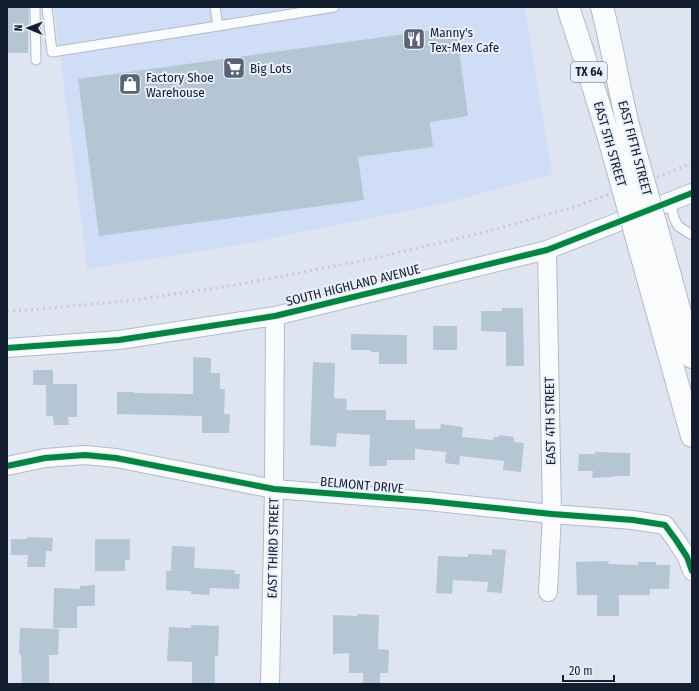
<svg xmlns="http://www.w3.org/2000/svg" width="699" height="691" font-family="'Fira Sans Condensed',sans-serif">
<rect width="100%" height="100%" fill="#dfe5f0"/>
<!-- built -->
<path fill="#d0ddf6" d="M54 7H525L552 174 450 202 239 245 87 269Z"/>
<!-- building -->
<path fill="#b4c5d3" d="M7 7H29L28 53H7Z
M456 27 468 116 430 122 433 147 358 157 364 200 99 236 78 79Z
M502 308H523L524 366H506V332L481 331V311H502Z
M433 326H457V350H433Z
M351 334 407 335V364H379V352H371V350H351Z
M193 357 211 358V373H220V389H225L224 414H230L229 433H202V416L117 414V392H134V393L193 394Z
M313 362 335 363 334 398 347 399 346 410H386V420H415V429H440L441 424 463 427 462 437 493 440 494 437H498L499 435 514 437V442L524 443 521 472 503 470 504 461 460 456 459 465 445 463 446 452 415 449V460H387V466H369L370 435 337 433 336 447 310 445Z
M33 370H53V384H77V417H68L69 425H54L53 416H46V385H33Z
M595 452 630 453V476H613V477L592 478 593 471H578L579 454H595Z
M27 537 53 538 52 551H46L45 567H27L28 555H11V539H27Z
M95 539H130V560H125V571H95Z
M172 546 195 547 194 568 235 570 234 574H240L239 589 210 588 209 595 191 594V591L166 590V571H171Z
M492 549 506 550 502 593 487 592 488 582 453 580 452 594 436 593 438 556 468 557V554L492 555Z
M609 561 608 564 638 565V562H656V565H670L669 589H650V595H619V616H597V595H577L576 562Z
M95 585V606H77V628H53L54 588 80 589V586Z
M357 614 379 615 378 649 389 650 388 673H380V684H363V673H349V653L333 654V615L357 616Z
M191 625 219 626 218 656H215V684H192V662L167 661 169 627 191 628Z
M20 628 59 629 58 655H49V684H22L21 654H19Z"/>
<g fill="none" stroke-linecap="round" stroke-linejoin="round">
<!-- lane casing -->
<g stroke="#b2bac8" stroke-width="11">
<path id="lane" d="M35 7 36 60
M47 7 52 52 218 26
M215 7 218 26 334 7
M670 201 674 218 678 226 692 235"/>
</g>
<!-- street casing -->
<g stroke="#b2bac8" stroke-width="20">
<path id="street" d="M547 250 552 514 548 592
M7 348 119 340 275 316 547 250 692 193
M7 466 45 458 85 455 116 458 274 489 428 501 552 514 633 520 665 525 676 540 687 557 692 571
M270 684 274 489 275 316"/>
</g>
<!-- primary casing -->
<g stroke="#b2bac8" stroke-width="24">
<path id="primary" d="M568 7 584 56 609 138
M602 7C613 49 619 91 630 133
M670 276 692 357
M649 282 692 436"/>
</g>
<!-- lane -->
<use href="#lane" stroke="#fafbfd" stroke-width="9"/>
<!-- street -->
<use href="#street" stroke="#fafbfd" stroke-width="18"/>
<!-- primary -->
<use href="#primary" stroke="#fafbfd" stroke-width="22"/>
<!-- rail -->
<path stroke="#c7c9cd" stroke-width="3" stroke-dasharray="2 4" stroke-linecap="butt" d="M7 311 28 310 135 300 235 285 371 259 485 232 571 208 663 175 692 163"/>
<!-- primary-bridge casing -->
<g stroke="#b2bac8" stroke-width="24" stroke-linecap="butt">
<path id="primary-bridge" d="M630 133 670 276
M609 138 649 282"/>
</g>
<!-- primary-bridge -->
<use href="#primary-bridge" stroke="#fafbfd" stroke-width="22"/>
<!-- cycleway casing -->
<g stroke="#eaf0fb" stroke-width="8">
<path id="cycleway" d="M7 348 119 340 275 316 547 250 692 193
M7 466 45 458 85 455 116 458 274 489 428 501 552 514 633 520 665 525 676 540 687 557 692 571"/>
</g>
<!-- cycleway -->
<use href="#cycleway" stroke="#00873e" stroke-width="6"/>
</g>
<!-- icons -->
<defs>
<g id="restaurant-square" transform="scale(1.15)"><rect x="-9" y="-9" width="18" height="18" rx="4" fill="#5a6474" stroke="#eaf0fb"/><path d="M-5-6h1v4h1v-4h1v4h1v-4h1v5L-1.5 .5V6h-2V.5L-5-1ZM5-6V6H3V1.5H1.5Q1.5-4 5-6Z" fill="#fff"/></g>
<g id="supermarket-square" transform="scale(1.15)"><rect x="-9" y="-9" width="18" height="18" rx="4" fill="#5a6474" stroke="#eaf0fb"/><path d="M-6-5.5h2.5l.6 2H6L4.5 2H-2.5L-4.4-4H-6ZM-1.5 3.2a1.3 1.3 0 1 0 .1 0ZM3 3.2a1.3 1.3 0 1 0 .1 0Z" fill="#fff"/></g>
<g id="shop-square" transform="scale(1.15)"><rect x="-9" y="-9" width="18" height="18" rx="4" fill="#5a6474" stroke="#eaf0fb"/><path d="M-5-2.5h2.3a2.7 3.5 0 0 1 5.4 0H5L5.5 6h-11ZM-1.5-2.5h3a1.5 2.3 0 0 0-3 0Z" fill="#fff"/></g>
</defs>
<g fill-rule="evenodd">
<use href="#restaurant-square" x="414" y="39"/>
<use href="#supermarket-square" x="234" y="68"/>
<use href="#shop-square" x="130" y="84"/>
</g>
<g text-anchor="middle" dominant-baseline="central" stroke-width="4" stroke-linejoin="round" paint-order="stroke">
<!-- shield labels -->
<rect fill="#eaf0fb" stroke="#545d6e" stroke-width="1" x="571" y="62" width="36" height="20" rx="3"/>
<g font-size="12" font-weight="bold" fill="#131e31">
<text x="589" y="72">TX 64</text>
</g>
<!-- poi labels -->
<g font-size="13" fill="#131e31" stroke="#eaf0fb" text-anchor="start">
<text x="430" y="32">Manny's<tspan x="430" dy="15">Tex-Mex Cafe</tspan></text>
<text x="250" y="68">Big Lots</text>
<text x="146" y="77">Factory Shoe<tspan x="146" dy="15">Warehouse</tspan></text>
</g>
<!-- street labels -->
<g font-size="13" fill="#131e31" stroke="#eaf0fb">
<text transform="translate(610 144) rotate(74)">EAST 5TH STREET</text>
<text transform="translate(635 148) rotate(75)">EAST FIFTH STREET</text>
<text transform="translate(353 285) rotate(-14)">SOUTH HIGHLAND AVENUE</text>
<text transform="translate(550 421) rotate(-91)">EAST 4TH STREET</text>
<text transform="translate(362 485) rotate(5)">BELMONT DRIVE</text>
<text transform="translate(273 548) rotate(-89)">EAST THIRD STREET</text>
</g>
</g>
<!-- border -->
<rect width="699" height="691" fill="none" stroke="#131e31" stroke-width="16"/>
<!-- north arrow -->
<g transform="translate(28 28) rotate(271)" stroke="#eaf0fb" stroke-width="3" paint-order="stroke">
<path d="M0-3L7 15L0 10L-7 15Z" fill="#131e31"/>
<text y="-6" font-size="11" font-weight="bold" text-anchor="middle" fill="#131e31">N</text>
</g>
<!-- scale -->
<path d="M563 675v6h51v-6" fill="none" stroke="#131e31" stroke-width="2"/>
<text x="569" y="675" font-size="12" fill="#131e31" stroke="#eaf0fb" stroke-width="3" paint-order="stroke">20 m</text>
</svg>
